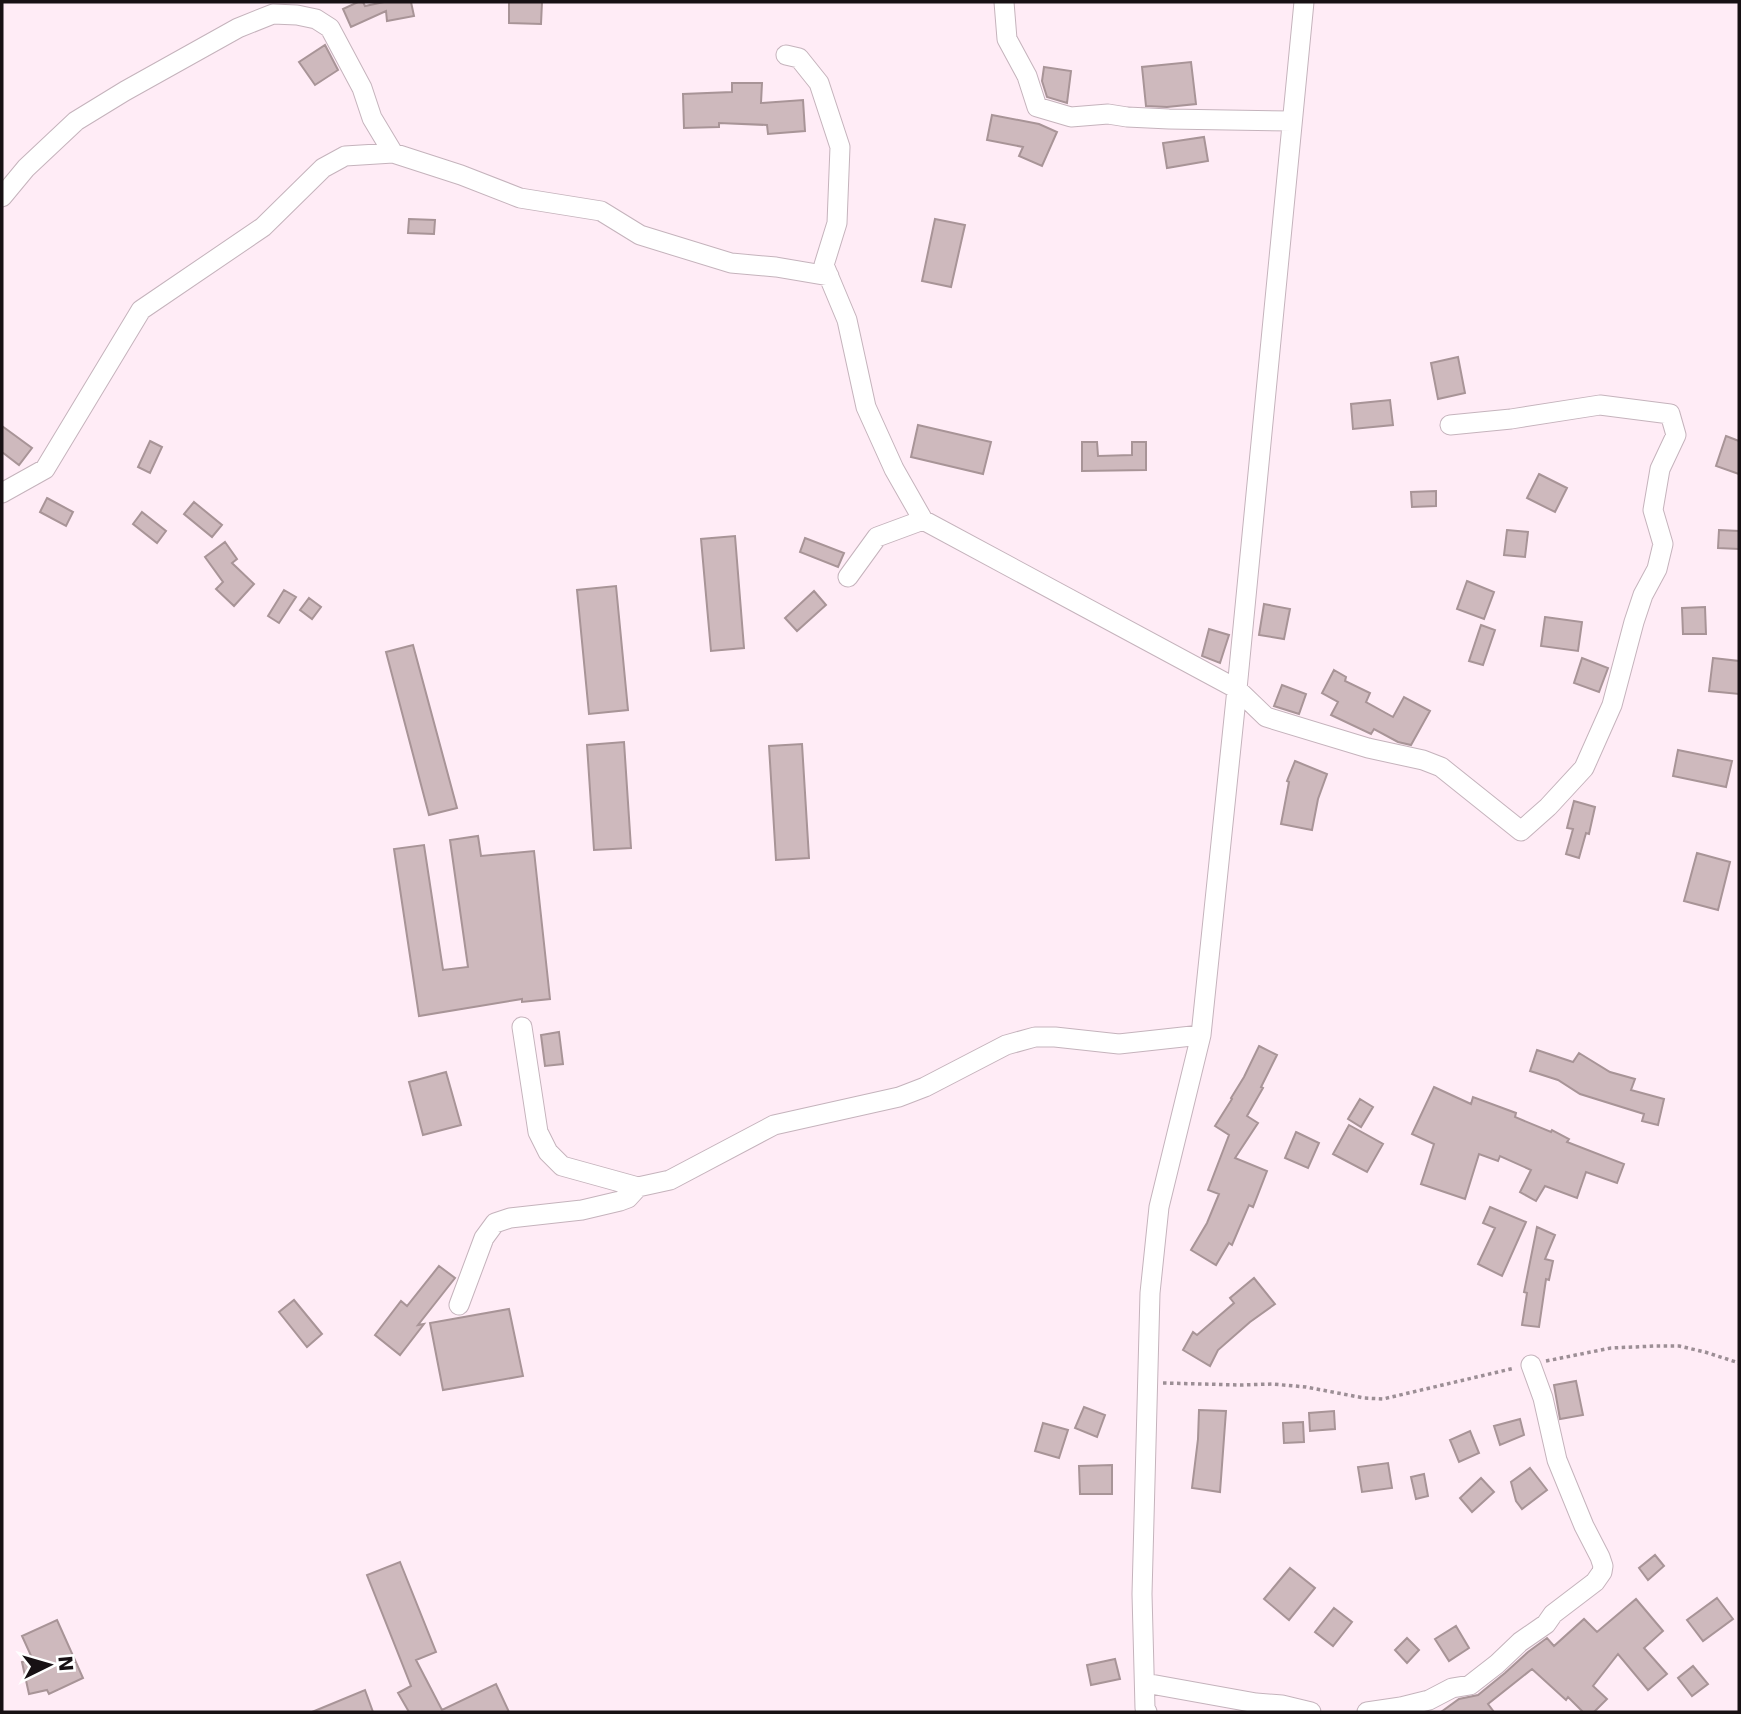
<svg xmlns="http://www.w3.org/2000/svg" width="1741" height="1714" font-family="'DejaVu Sans',sans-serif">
<rect width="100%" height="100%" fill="#ffecf6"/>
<!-- building -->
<path fill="#ceb9bd" stroke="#a89497" stroke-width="2" d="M358 2H363L365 6 384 2H411L414 16 387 21 386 11 351 27 343 9Z
M509 2H542L541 24 509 23Z
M325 45 338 70 315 85 299 62Z
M1191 62 1196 104 1167 107 1146 106 1142 67Z
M1044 67 1071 71 1067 103 1047 97 1042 81Z
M732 83H762L761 103 803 100 805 131 768 134 767 125 719 123V127L684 128 683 94 732 92Z
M992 115 1039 124 1057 132 1042 166 1019 156 1023 147 987 140Z
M1204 137 1208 161 1167 168 1163 143Z
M409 219 435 220 434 234 408 233Z
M935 219 965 225 951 287 922 281Z
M1458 357 1465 393 1438 399 1431 363Z
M1390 400 1393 425 1353 429 1351 404Z
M918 425 991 442 983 474 911 457Z
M2 426 32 448 19 465 2 452Z
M1726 436 1739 441V474L1716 466Z
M150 441 162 447 150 473 138 467Z
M1082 442H1097L1098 456 1132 455V442H1146V470L1082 471Z
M1539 474 1567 488 1555 512 1527 498Z
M1436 491V506L1412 507 1411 492Z
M47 498 73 512 66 526 40 512Z
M194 502 222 525 212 537 184 514Z
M142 512 166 531 157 543 133 524Z
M1507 530 1528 532 1525 557 1504 555Z
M1719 530 1739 531V549L1718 548Z
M735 536 744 648 711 651 701 539Z
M805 538 844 553 838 567 800 552Z
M225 542 237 559 232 563 254 584 234 606 216 589 223 582 205 557Z
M1467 581 1494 592 1484 619 1457 609Z
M616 586 628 710 589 714 577 590Z
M284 590 296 597 279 623 268 616Z
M814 591 826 605 797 631 785 618Z
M309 598 321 607 312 619 300 610Z
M1264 604 1290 609 1284 639 1259 635Z
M1705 607 1706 634H1683L1682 608Z
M1545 617 1582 622 1578 651 1541 646Z
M1481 625 1495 630 1483 665 1469 661Z
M1209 629 1229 635 1220 663 1202 656Z
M413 645 457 808 429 815 386 652Z
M1582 658 1608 668 1599 692 1574 683Z
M1713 658 1739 661V694L1709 691Z
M1334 670 1346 677 1345 681 1370 693 1366 702 1393 717 1404 697 1430 711 1411 745 1398 742 1374 729 1371 734 1331 715 1338 702 1322 693Z
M1282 685 1306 694 1299 714 1274 706Z
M624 742 631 848 594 850 587 745Z
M802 744 809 858 776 860 769 746Z
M1678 750 1732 761 1726 787 1673 776Z
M1295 761 1327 774 1318 799 1312 830 1281 824 1289 782 1287 781Z
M1574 801 1595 807 1589 834 1586 833 1579 858 1566 854 1573 829 1567 828Z
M478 836 481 856 534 851 550 999 522 1002V999L419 1016 394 849 424 845 443 970 468 967 450 840Z
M1697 853 1730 862 1718 910 1684 901Z
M559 1032 563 1064 545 1066 541 1035Z
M1259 1046 1277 1055 1261 1087 1263 1088 1247 1116 1258 1123 1235 1158 1267 1171 1253 1207 1249 1205 1232 1245 1229 1243 1216 1265 1191 1250 1207 1223 1219 1194 1208 1190 1229 1135 1215 1126 1232 1099 1231 1098 1244 1077Z
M1537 1050 1573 1062 1579 1053 1610 1072 1635 1079 1631 1090 1664 1099 1658 1125 1642 1121 1644 1114 1580 1094 1558 1080 1530 1071Z
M446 1072 461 1125 423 1135 409 1082Z
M1434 1087 1471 1104 1473 1097 1516 1113 1515 1117 1551 1132 1552 1130 1569 1139 1567 1142 1624 1164 1617 1183 1586 1172 1577 1198 1545 1186 1536 1201 1520 1192 1531 1170 1500 1156 1498 1161 1479 1154 1465 1199 1421 1184 1434 1144 1412 1134Z
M1360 1099 1373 1107 1361 1127 1348 1119Z
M1349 1125 1383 1144 1367 1172 1333 1154Z
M1296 1132 1319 1143 1308 1168 1285 1158Z
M1490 1207 1526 1222 1502 1276 1478 1264 1495 1228 1483 1223Z
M1537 1227 1555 1235 1545 1259 1553 1261 1549 1280 1546 1279 1539 1327 1522 1325 1527 1293 1524 1292Z
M439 1266 455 1278 418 1325 424 1324 400 1355 375 1335 401 1301 407 1306Z
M1254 1278 1275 1304 1250 1322 1218 1350 1210 1366 1183 1350 1193 1332 1197 1335 1234 1303 1230 1298Z
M294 1300 322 1334 307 1347 279 1312Z
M509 1309 523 1376 443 1390 430 1323Z
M1576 1381 1583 1415 1560 1419 1554 1385Z
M1084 1407 1105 1415 1097 1437 1075 1428Z
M1199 1410 1226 1411 1220 1492 1192 1488 1198 1439Z
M1334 1411 1335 1429 1310 1431 1309 1413Z
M1520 1419 1524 1435 1500 1445 1494 1426Z
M1303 1422 1304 1442 1284 1443 1283 1423Z
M1043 1423 1068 1430 1059 1458 1035 1451Z
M1470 1431 1479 1453 1459 1462 1450 1440Z
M1388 1463 1392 1488 1362 1492 1358 1467Z
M1112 1465V1494H1080L1079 1466Z
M1530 1468 1547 1490 1522 1509 1516 1501 1511 1482Z
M1424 1474 1428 1496 1416 1499 1411 1477Z
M1481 1478 1494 1492 1472 1512 1460 1498Z
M1655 1555 1664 1566 1648 1580 1639 1568Z
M400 1562 436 1652 416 1660 442 1710 496 1684 509 1712H409L398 1693 411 1686 367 1575Z
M1290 1568 1315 1588 1289 1620 1264 1599Z
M1717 1598 1733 1619 1703 1641 1687 1620Z
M1636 1599 1663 1631 1644 1648 1667 1674 1648 1690 1618 1654 1593 1686 1607 1699 1594 1712H1583L1568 1697 1566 1700 1532 1669 1488 1704 1494 1712H1441L1459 1699 1478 1695 1505 1673 1528 1652 1547 1638 1554 1646 1584 1619 1597 1632Z
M1334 1608 1352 1622 1333 1646 1315 1632Z
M57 1620 83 1678 49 1694 47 1690 29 1694 22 1662 33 1660 22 1636Z
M1456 1626 1469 1648 1449 1661 1435 1639Z
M1407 1638 1419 1650 1407 1663 1395 1650Z
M1115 1659 1120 1679 1091 1685 1087 1665Z
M1693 1666 1708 1684 1692 1696 1678 1678Z
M365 1690 373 1712H312Z"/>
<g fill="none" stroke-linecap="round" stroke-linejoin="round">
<!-- minor casing -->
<g stroke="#c5b3bc" stroke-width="21">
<path id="minor" d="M1004 2 1007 39 1027 76 1037 107 1071 117 1108 114 1127 117 1169 119 1292 121
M786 55 799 58 819 83 840 147 837 223 824 265 847 320 866 407 894 469 923 520
M2 197 26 168 76 121 125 91 238 28 273 14 297 15 316 19 330 28 362 88 372 118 393 153
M2 493 45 469 141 310 263 227 323 168 345 156 393 153 461 175 520 198 601 211 640 235 731 263 776 267 829 276
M848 577 877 537 923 520 1237 689 1266 717 1368 748 1423 760 1441 767 1521 831 1548 807 1584 768 1612 705 1634 622 1643 595 1657 569 1663 544 1653 510 1660 469 1676 435 1670 414 1600 405 1511 419 1450 425
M522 1027 538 1132 548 1152 562 1166 638 1187 670 1180 774 1125 899 1097 925 1087 1006 1045 1035 1037H1055L1119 1044 1201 1035
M459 1305 484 1238 495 1223 510 1218 582 1210 620 1201 628 1198 638 1187
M1145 1683 1256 1703 1282 1705 1311 1712
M1147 1712 1145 1708 1142 1594 1150 1293 1159 1207 1201 1035 1237 689 1304 2
M1367 1712 1401 1707 1429 1700 1452 1688 1470 1685 1497 1664 1520 1642 1546 1624 1553 1614 1595 1582 1602 1572 1603 1566 1600 1557 1584 1526 1557 1460 1543 1398 1531 1365"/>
</g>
<!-- path -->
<path stroke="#9c8e95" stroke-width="3.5" stroke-dasharray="3.5 3.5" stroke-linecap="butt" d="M1546 1361 1611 1348 1655 1346H1679L1705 1352 1739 1363
M1163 1383 1240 1385 1272 1384 1306 1387 1364 1398 1383 1399 1515 1368"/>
<!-- minor -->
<use href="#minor" stroke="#fff" stroke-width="19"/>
</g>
<!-- border -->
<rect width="1741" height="1714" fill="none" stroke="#171114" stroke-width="7"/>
<!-- north arrow -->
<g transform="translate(49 1665) rotate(85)" stroke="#ffffff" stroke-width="5" paint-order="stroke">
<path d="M0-5L12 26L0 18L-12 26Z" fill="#171114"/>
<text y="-10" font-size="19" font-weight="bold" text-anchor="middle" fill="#171114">N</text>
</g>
</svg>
